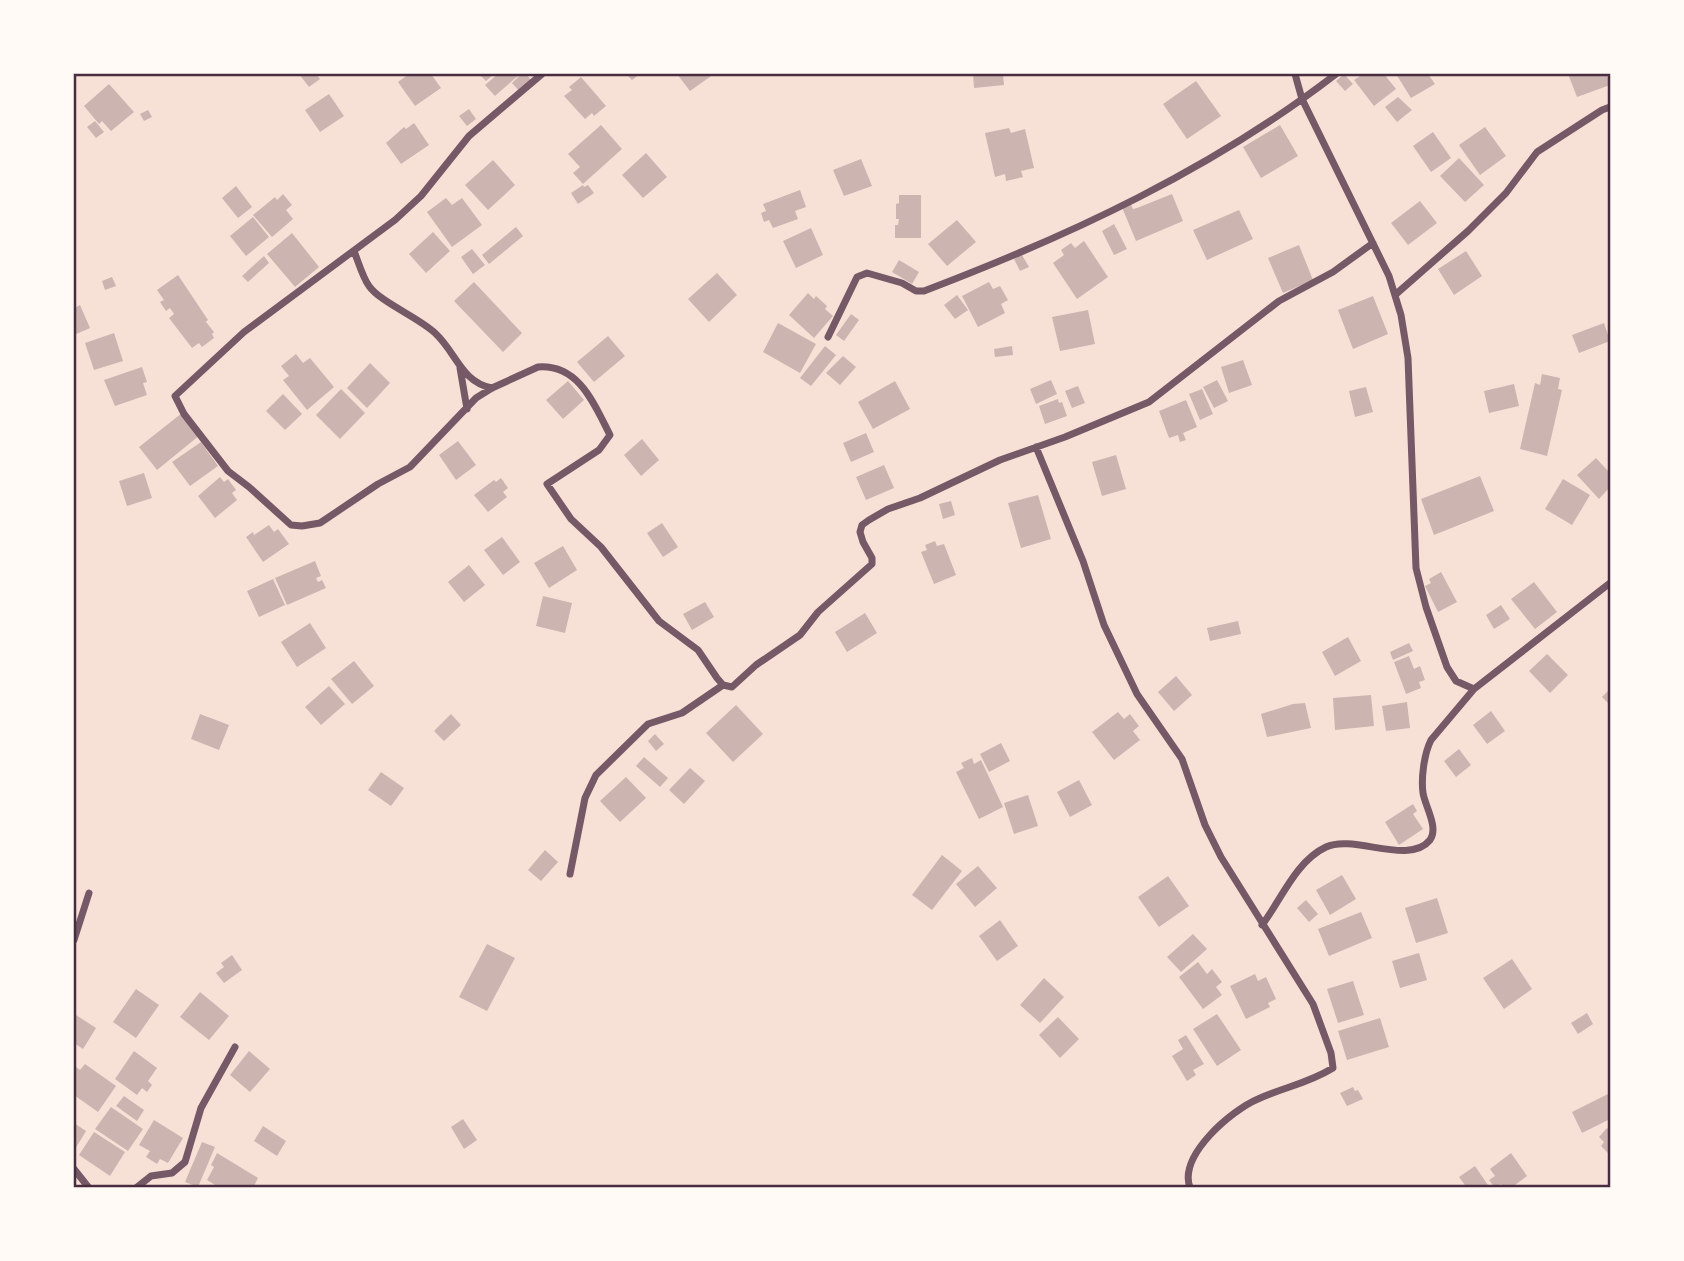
<svg xmlns="http://www.w3.org/2000/svg" width="1684" height="1261" font-family="Helvetica,sans-serif">
<rect width="100%" height="100%" fill="#f7e1d7"/>
<!-- building -->
<path fill="#ccb4b1" d="M299 74H316L320 79 309 87Z
M409 74H431L441 88 415 106 398 82Z
M479 74H494L486 81Z
M498 74H520L495 96 485 85Z
M521 74H526L532 81 520 92 512 83Z
M626 74H640L632 80Z
M677 74H714L690 91Z
M973 74H1003L1004 85 974 88Z
M1344 74 1353 84 1345 91 1336 81Z
M1363 74H1384L1396 89 1374 106 1354 80Z
M1396 74H1428L1435 84 1411 98Z
M1568 74H1607L1610 85 1577 97Z
M581 77 606 106 594 116 592 113 585 119 564 96 572 90 569 87Z
M1196 81 1221 116 1187 139 1163 104Z
M109 84 134 112 111 131 102 121 99 124 84 106Z
M329 94 344 116 320 132 305 110Z
M1398 97 1412 110 1397 122 1385 107Z
M469 109 476 119 467 126 459 116Z
M148 110 152 117 144 121 140 114Z
M95 121 104 132 96 138 87 127Z
M414 123 429 145 401 164 386 143 404 127 406 129Z
M601 125 622 149 583 184 573 173 580 167 568 154Z
M1280 125 1298 156 1261 178 1243 147Z
M1485 127 1506 156 1480 175 1459 145Z
M1009 128 1011 133 1025 129 1034 168 1021 171 1023 177 1006 181 1005 174 995 177 985 133Z
M1433 132 1451 158 1431 172 1413 146Z
M646 153 667 177 643 198 622 175Z
M1459 158 1484 185 1465 202 1440 176Z
M861 159 872 186 844 196 833 170Z
M493 160 515 185 488 210 465 185Z
M583 185 584 187 588 185 594 193 578 204 571 193Z
M236 186 252 207 238 218 222 198Z
M800 190 806 207 795 211 798 219 773 228 769 220 764 222 761 213 766 211 763 204Z
M283 194 292 205 286 210 293 219 272 237 253 215 275 197 277 200Z
M1172 194 1183 221 1136 241 1121 205 1129 201 1133 209 1137 208Z
M899 195H921V238H895V225H898L899 219H896V204L899 203Z
M446 198 452 205 462 198 482 225 452 247 427 212Z
M1420 201 1437 223 1408 245 1391 223Z
M1239 210 1253 239 1207 260 1193 230Z
M253 217 269 237 246 256 230 236Z
M957 220 976 242 947 266 928 244Z
M1114 224 1127 249 1114 255 1102 231Z
M516 227 523 236 489 264 482 255Z
M811 228 823 255 796 268 783 241Z
M433 232 450 251 426 273 409 254Z
M292 233 319 267 295 287 267 254Z
M1084 241 1108 277 1077 299 1053 263 1064 255 1061 250 1071 243 1075 248Z
M1299 245 1313 280 1283 293 1268 258Z
M472 249 485 265 473 274 461 257Z
M1466 251 1482 276 1454 295 1438 269Z
M1022 255 1029 267 1020 271 1014 259Z
M264 256 269 263 248 282 242 276Z
M899 260 919 272 912 284 892 272Z
M717 273 737 295 709 322 688 299Z
M178 275 208 320 204 323 206 322 214 332 212 334 214 338 202 347 199 343 192 348 169 318 174 314 170 308 166 311 160 302 164 300 157 290Z
M112 277 116 286 105 290 102 281Z
M474 282 522 333 503 352 454 301Z
M989 282 993 289 1000 286 1008 300 1001 304 1005 313 978 327 962 296Z
M808 293 814 299 816 296 827 306 825 309 833 316 814 338 789 315Z
M957 295 968 310 955 319 944 305Z
M1373 296 1388 334 1353 349 1338 310Z
M80 305 90 328 74 335V308Z
M1088 310 1095 344 1060 351 1052 317Z
M851 314 859 320 844 341 836 335Z
M778 323 816 344 800 373 763 352Z
M1604 323 1610 341 1579 353 1572 335Z
M114 333 123 361 94 370 85 343Z
M608 336 625 356 594 382 577 362Z
M825 346 836 355 811 386 800 378Z
M1012 346 1013 355 995 357 994 349Z
M296 354 303 363 310 358 334 387 307 410 283 380 289 376 281 366Z
M843 356 856 367 840 385 826 373Z
M1243 360 1252 385 1229 393 1221 367Z
M370 363 390 383 367 408 347 388Z
M142 367 147 382 143 383 147 395 115 406 104 380Z
M1542 374 1560 378 1558 389 1562 390 1547 456 1520 449 1535 383 1540 385Z
M1051 380 1057 394 1036 404 1030 389Z
M1217 380 1228 401 1214 408 1203 387Z
M568 381 584 400 563 419 546 400Z
M895 381 910 409 873 429 858 402Z
M1514 384 1519 406 1489 413 1484 391Z
M1078 386 1085 403 1072 408 1065 391Z
M1366 387 1373 412 1355 417 1349 391Z
M341 389 365 413 340 439 316 415Z
M1202 389 1213 414 1200 420 1189 394Z
M283 394 302 414 285 430 266 411Z
M1058 399 1059 403 1062 402 1067 416 1045 424 1039 406Z
M1186 400 1197 427 1183 433 1186 440 1180 442 1178 435 1169 438 1159 411Z
M182 413 200 435 157 470 139 447Z
M866 433 874 452 851 462 843 443Z
M642 439 659 460 641 476 624 455Z
M458 441 476 465 456 480 439 455Z
M201 442 218 466 190 486 172 462Z
M1116 455 1126 489 1102 496 1092 462Z
M1596 458 1610 473V487L1599 499 1577 475Z
M884 465 894 488 866 500 856 477Z
M144 473 152 498 127 506 119 481Z
M1480 476 1494 511 1434 535 1421 499Z
M220 477 224 482 228 479 236 490 232 493 237 500 215 518 198 496Z
M501 478 508 488 503 492 507 497 488 512 474 495 494 480 496 482Z
M1563 479 1590 495 1572 525 1545 509Z
M1038 495 1051 539 1021 548 1008 503Z
M951 501 955 515 943 519 939 504Z
M662 523 678 547 663 557 647 533Z
M269 525 274 532 278 529 289 544 263 562 246 537 253 532 254 535Z
M502 537 520 562 503 575 484 550Z
M935 541 937 546 944 544 956 575 934 584 921 552 927 550 925 545Z
M563 546 577 570 549 588 534 563Z
M315 561 321 576 316 578 318 582 322 580 326 588 287 605 275 578Z
M469 565 485 585 464 602 448 582Z
M1441 572 1457 602 1438 612 1425 586 1431 583 1429 579Z
M273 579 285 605 259 617 247 591Z
M1534 582 1557 612 1535 629 1511 599Z
M543 596 572 603 565 633 536 626Z
M705 602 714 617 692 630 683 614Z
M1501 605 1510 619 1494 629 1486 615Z
M865 613 877 633 847 652 835 632Z
M1238 621 1241 634 1210 641 1207 628Z
M310 623 326 648 297 667 281 642Z
M1348 637 1361 661 1335 676 1322 652Z
M1409 643 1413 651 1393 660 1390 652Z
M1547 654 1568 675 1550 693 1529 671Z
M1409 656 1414 669 1420 666 1425 680 1419 682 1421 688 1406 694 1394 662Z
M354 661 374 686 352 704 331 679Z
M1176 676 1192 695 1174 711 1158 692Z
M329 686 345 704 321 725 305 707Z
M1610 689V705L1602 697Z
M1371 695 1374 726 1335 730 1333 698Z
M1407 702 1410 728 1386 731 1382 706Z
M1305 703 1311 728 1267 737 1261 714 1293 704Z
M736 705 763 734 733 762 706 733Z
M1491 711 1505 731 1487 744 1473 725Z
M1118 712 1124 719 1130 714 1139 726 1133 731 1140 740 1114 760 1092 732Z
M200 714 229 725 219 750 191 739Z
M451 714 461 725 444 741 434 731Z
M655 734 664 744 656 751 648 741Z
M1001 743 1010 761 989 772 980 754Z
M1459 749 1471 765 1456 777 1444 761Z
M644 757 668 778 660 787 636 766Z
M972 758 974 764 981 760 1003 807 979 819 956 772 964 768 961 763Z
M690 768 705 781 684 804 669 790Z
M381 772 404 788 391 806 368 790Z
M626 777 646 798 620 822 600 801Z
M1079 780 1092 805 1070 817 1057 792Z
M1028 795 1038 826 1014 834 1004 803Z
M1413 804 1417 811 1413 814 1423 829 1399 845 1385 822Z
M545 850 558 862 541 881 528 870Z
M942 855 962 871 932 910 912 895Z
M978 866 997 888 975 907 956 884Z
M1342 875 1356 899 1330 915 1316 890Z
M1168 876 1189 906 1159 927 1138 897Z
M1437 898 1448 933 1416 943 1405 908Z
M1306 900 1318 914 1309 922 1297 908Z
M1361 912 1372 938 1329 956 1318 929Z
M1000 920 1018 946 997 961 979 936Z
M1193 934 1207 949 1181 972 1167 957Z
M487 944 515 958 487 1011 459 997Z
M1419 953 1427 980 1400 988 1392 961Z
M232 955 242 970 224 983 216 973 224 967 221 963Z
M1512 959 1532 989 1504 1009 1483 978Z
M1198 962 1207 974 1212 969 1222 982 1216 987 1222 995 1203 1009 1179 977Z
M1255 974 1258 981 1266 977 1276 999 1268 1003 1270 1007 1246 1019 1230 986Z
M1044 978 1064 997 1040 1023 1020 1005Z
M1353 981 1364 1015 1338 1023 1327 989Z
M136 989 159 1005 136 1038 113 1022Z
M200 992 229 1016 209 1040 180 1017Z
M1587 1013 1593 1024 1578 1034 1571 1023Z
M1217 1014 1241 1050 1217 1066 1193 1029Z
M76 1015 96 1028 83 1049 74 1043V1018Z
M1058 1017 1079 1039 1060 1058 1039 1035Z
M1380 1018 1389 1047 1347 1060 1338 1031Z
M1186 1035 1204 1064 1193 1070 1196 1075 1187 1081 1172 1056 1183 1049 1178 1040Z
M134 1051 157 1068 148 1081 152 1085 147 1092 142 1088 137 1095 115 1079Z
M249 1051 270 1069 250 1092 230 1075Z
M85 1064 116 1086 98 1112 74 1095V1068L75 1066 80 1070Z
M1353 1087 1355 1091 1358 1090 1363 1099 1347 1106 1340 1093Z
M1610 1093V1119L1582 1133 1572 1112Z
M124 1096 144 1110 137 1121 116 1106Z
M111 1107 143 1129 128 1151 95 1129Z
M463 1119 477 1140 464 1149 451 1127Z
M154 1120 183 1138 168 1163 160 1159 157 1164 146 1157 150 1151 139 1145Z
M74 1123 86 1131 74 1151Z
M263 1126 286 1141 277 1156 254 1141Z
M1607 1128 1610 1131V1155L1601 1146 1604 1142 1599 1137Z
M94 1132 125 1152 110 1176 79 1155Z
M202 1142 215 1147 198 1187 185 1182Z
M217 1153 258 1178 253 1188H220L207 1180 214 1167 211 1165Z
M1511 1153 1527 1176 1511 1188H1503L1501 1184 1495 1188 1489 1180 1495 1176 1490 1169Z
M1475 1166 1490 1188H1467L1459 1177Z"/>
<g fill="none" stroke-linecap="round" stroke-linejoin="round">
<!-- minor -->
<path stroke="#755966" stroke-width="7" d="M542 74 469 136 421 196 395 220 244 332 175 396 184 414 228 471 249 487 291 525 302 526 320 523 378 484 410 467 476 398 492 388 538 367C579 364 594 404 610 435L599 450 547 484 571 519 601 547 659 621 698 650 717 678 723 685 732 687 756 665 800 635 818 612 872 564V558L863 542 860 532 862 525 869 520 888 509 920 498 1000 460 1065 437 1149 402 1279 301 1333 272 1373 243
M1295 74 1302 99 1389 276 1401 315 1408 358 1416 568 1426 607 1447 667 1456 681 1474 689
M354 251C358 261 363 278 369 286 380 302 418 317 435 333 456 352 461 382 492 388
M1395 295 1468 231 1506 193 1537 152 1602 110 1610 107
M828 337 857 277 867 273 902 283 916 291H924C1069 236 1213 169 1336 74
M460 368 467 409
M1036 447 1083 561 1104 625 1137 694 1182 759 1205 825 1221 857 1313 1004 1331 1053 1333 1068C1307 1084 1284 1087 1258 1099 1232 1110 1178 1155 1190 1188
M570 874 585 798 596 775 648 724 682 713 723 685
M1262 925C1281 900 1296 861 1326 847 1354 834 1409 866 1430 840 1439 828 1425 806 1423 793 1421 778 1424 754 1431 740L1474 689 1610 583
M74 940 89 893
M74 1169 89 1188
M136 1188 151 1176 172 1173 185 1162 201 1108 235 1047"/>
</g>
<!-- border -->
<rect width="1684" height="1261" fill="none" stroke="#fffaf5" stroke-width="150"/>
<rect x="75" y="75" width="1534" height="1111" fill="none" stroke="#4a2c40" stroke-width="2.5"/>
</svg>
